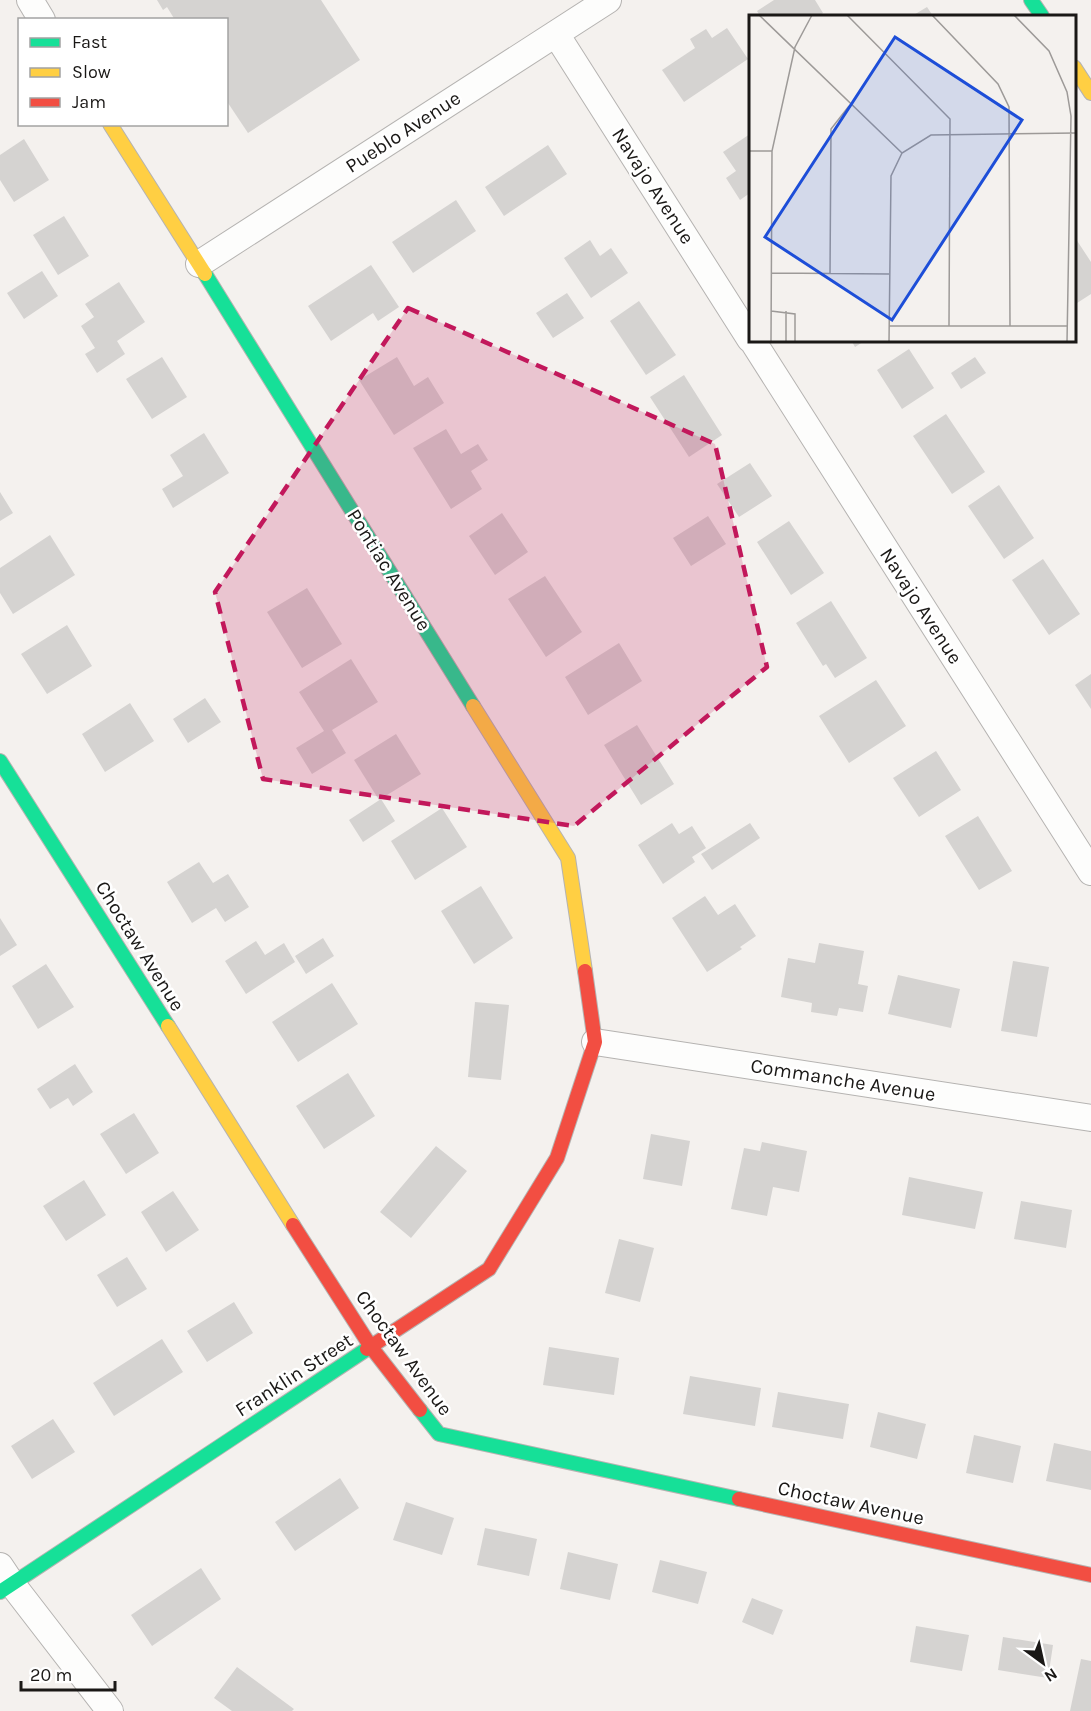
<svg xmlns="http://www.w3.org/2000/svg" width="1091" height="1711" font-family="Karla,sans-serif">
<rect width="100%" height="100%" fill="#f4f1ee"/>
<!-- building -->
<path fill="#d5d3d1" d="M157 0H321L360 60 248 133 226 100V20H175L167 7 163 10Z
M774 0H815L823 13 819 16H760L757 11Z
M927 7 933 16H912Z
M727 28 748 59 684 102 662 70 695 48 690 39 706 29 712 38Z
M750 134V193L740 200 726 178 736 171 723 152Z
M24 139 49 180 14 202 0 180V155Z
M548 145 567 174 504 216 485 187Z
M456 200 476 231 413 273 392 242Z
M64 216 89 256 58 275 33 235Z
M1074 236 1091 262V294L1074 305Z
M590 240 600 256 611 248 628 273 591 298 564 258Z
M371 265 399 307 378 321 373 313 331 341 308 306Z
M42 271 58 296 24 319 7 293Z
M119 282 145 322 117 341 125 354 97 373 85 354 95 348 81 326 94 317 85 304Z
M567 293 584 318 553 338 536 313Z
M639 301 676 355 646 375 610 321Z
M851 340H866L855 347Z
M909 349 934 388 902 409 877 370Z
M162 357 187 397 152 419 126 379Z
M397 357 414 386 428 377 444 403 394 435 359 380Z
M975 357 986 373 961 389 951 373Z
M684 375 722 435 689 457 650 397Z
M946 414 985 472 952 494 913 436Z
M446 429 461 454 478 444 488 460 471 471 482 489 451 509 413 448Z
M204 433 229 473 173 508 162 489 183 476 170 455Z
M750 463 772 496 739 517 717 484Z
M999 485 1034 538 1004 559 968 506Z
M0 492 13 513 0 521Z
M502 513 528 552 495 575 469 536Z
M708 516 726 544 691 566 673 538Z
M789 521 824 573 791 595 757 542Z
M50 535 75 575 13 614 0 593V568Z
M1043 559 1080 614 1049 635 1012 580Z
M545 576 582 632 546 657 508 599Z
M307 588 342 644 302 668 267 612Z
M831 601 867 658 835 678 826 664 823 666 796 623Z
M67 625 92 666 47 694 21 654Z
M619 643 642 681 588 715 565 677Z
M351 659 378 702 332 730 346 753 312 774 296 748 324 731 299 692Z
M1091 674V709L1075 685Z
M876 680 906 726 849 763 819 716Z
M205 698 221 722 188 743 173 719Z
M130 703 154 741 105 772 82 734Z
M637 725 674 784 641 805 604 745Z
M396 734 421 774 379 800 354 760Z
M936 751 961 790 919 817 893 778Z
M381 799 395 821 363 842 349 820Z
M442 808 467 847 415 880 391 841Z
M978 816 1012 871 979 890 945 836Z
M672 823 679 834 692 826 706 848 692 857 695 862 663 884 638 845Z
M750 823 760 838 712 870 701 854Z
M199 862 213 883 228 874 249 907 225 922 216 908 192 923 167 882Z
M481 886 513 938 474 964 441 911Z
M705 896 718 915 735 904 756 936 740 947 742 949 707 972 672 918Z
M0 918 17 945 0 956Z
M323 938 334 956 306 974 295 956Z
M256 941 265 955 284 943 295 962 246 994 225 961Z
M819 943 864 951 858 984 868 986 863 1012 839 1008 837 1016 811 1012 812 1003 781 997 788 958 815 963Z
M1013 961 1049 967 1037 1037 1001 1031Z
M46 964 74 1007 38 1029 12 986Z
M898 975 960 989 951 1028 888 1014Z
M332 983 358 1024 298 1062 272 1022Z
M475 1002 509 1005 501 1080 468 1077Z
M75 1064 93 1092 73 1106 68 1098 50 1109 37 1089Z
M348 1073 375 1116 324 1149 296 1106Z
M134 1113 159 1153 126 1174 100 1134Z
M651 1134 690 1141 682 1186 643 1179Z
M762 1142 807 1151 799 1192 773 1187 767 1216 731 1209 744 1148 760 1151Z
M436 1146 467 1171 411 1238 380 1212Z
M909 1177 983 1192 975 1229 902 1215Z
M84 1180 106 1215 66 1241 43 1206Z
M173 1191 199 1230 166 1252 141 1212Z
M1021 1201 1072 1210 1066 1248 1014 1239Z
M619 1239 654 1248 640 1302 605 1293Z
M127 1257 147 1289 117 1307 97 1275Z
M234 1302 253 1333 207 1362 187 1331Z
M162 1339 183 1372 114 1416 93 1383Z
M549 1347 619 1358 614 1395 543 1385Z
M690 1376 761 1388 755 1426 683 1414Z
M778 1392 849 1404 843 1439 772 1427Z
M878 1412 926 1424 917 1459 870 1447Z
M53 1419 75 1452 32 1479 11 1446Z
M974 1435 1021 1446 1013 1483 966 1473Z
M1054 1443 1091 1451V1490L1046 1481Z
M340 1478 359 1508 295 1551 275 1522Z
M406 1502 454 1518 442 1555 393 1540Z
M485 1528 537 1539 529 1576 477 1565Z
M568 1552 618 1564 610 1600 560 1589Z
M660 1560 707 1572 698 1604 652 1592Z
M201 1568 221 1599 152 1646 131 1615Z
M752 1598 783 1610 773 1635 742 1622Z
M916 1626 969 1635 962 1671 910 1662Z
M1003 1637 1053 1645 1048 1678 998 1670Z
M1081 1659 1091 1661V1711H1070Z
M237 1667 294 1709 292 1711H232L214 1698Z"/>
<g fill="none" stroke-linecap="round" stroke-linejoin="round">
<!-- street casing -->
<g stroke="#b5b3b1" stroke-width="28">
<path id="street" d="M30 0 42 20
M556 34 750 339
M199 264 608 0
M752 340 1091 872
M595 1042 1091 1118
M0 1566 12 1584 110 1711"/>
</g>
<!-- fast casing -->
<g stroke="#b5b3b1" stroke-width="16">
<path id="fast" d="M1031 0 1042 16
M205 274 473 706
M0 761 168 1026
M420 1410 439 1434 739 1499
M0 1592 367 1349"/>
</g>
<!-- slow casing -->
<g stroke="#b5b3b1" stroke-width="16">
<path id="slow" d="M1074 67 1091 93
M110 124 205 274
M473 706 568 858 585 971
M168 1026 293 1225"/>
</g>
<!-- jam casing -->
<g stroke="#b5b3b1" stroke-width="16">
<path id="jam" d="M293 1225 371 1347 420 1410
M367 1349 489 1269 557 1158 595 1042 585 971
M739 1499 1091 1575"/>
</g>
<!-- street -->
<use href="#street" stroke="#fdfdfc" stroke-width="26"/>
<!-- fast -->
<use href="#fast" stroke="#16e098" stroke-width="14"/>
<!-- slow -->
<use href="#slow" stroke="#ffcf43" stroke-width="14"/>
<!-- jam -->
<use href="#jam" stroke="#f24e42" stroke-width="14"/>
</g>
<!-- marked area -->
<path fill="#c2185b" fill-opacity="0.2" stroke="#c2185b" stroke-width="4.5" stroke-dasharray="12 8" stroke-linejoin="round" d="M408 308 715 444 767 667 574 826 263 779 215 592Z"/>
<g text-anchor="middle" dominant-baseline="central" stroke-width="5" stroke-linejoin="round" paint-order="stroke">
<!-- street labels -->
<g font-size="20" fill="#1a1816" stroke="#fff">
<text transform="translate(403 132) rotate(-33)">Pueblo Avenue</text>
<text transform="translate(653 186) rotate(57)">Navajo Avenue</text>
<text transform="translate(389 570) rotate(58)">Pontiac Avenue</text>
<text transform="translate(921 606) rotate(57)">Navajo Avenue</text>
<text transform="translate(140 946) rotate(58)">Choctaw Avenue</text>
<text transform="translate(843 1080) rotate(9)">Commanche Avenue</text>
<text transform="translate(404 1353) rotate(54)">Choctaw Avenue</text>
<text transform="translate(294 1375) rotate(-33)">Franklin Street</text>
<text transform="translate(851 1503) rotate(12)">Choctaw Avenue</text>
</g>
</g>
<!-- overview -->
<g transform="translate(749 15)">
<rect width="327" height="327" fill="#f4f1ee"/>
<path fill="none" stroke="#9d9a98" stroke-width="1.5" d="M10 0 153 138M98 0 201 104 200 311M183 0 249 69 260 92 261 311M265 0 300 36 318 77 322 101 318 327M0 136H23M23 258 140 259M81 259 82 114 100 91M22 296 46 299V327M140 311H319M22 327 23 136 46 32 63 0M37 327V296M140 327 142 161 153 138 182 120 327 118"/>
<path fill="#1d4ed8" fill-opacity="0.15" stroke="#1d4ed8" stroke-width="3" d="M146 22 273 105 143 305 16 222Z"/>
<rect width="327" height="327" fill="none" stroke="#1a1816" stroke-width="3"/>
</g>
<!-- legend -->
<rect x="18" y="18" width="210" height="108" fill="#ffffff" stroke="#a3a3a2" stroke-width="1.5"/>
<rect x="30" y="38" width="30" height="9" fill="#16e098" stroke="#a3a3a2" stroke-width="1.5"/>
<text x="72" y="48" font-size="18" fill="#1a1816">Fast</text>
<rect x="30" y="68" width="30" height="9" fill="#ffcf43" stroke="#a3a3a2" stroke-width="1.5"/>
<text x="72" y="78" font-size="18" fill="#1a1816">Slow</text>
<rect x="30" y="98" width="30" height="9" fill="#f24e42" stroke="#a3a3a2" stroke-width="1.5"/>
<text x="72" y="108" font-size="18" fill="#1a1816">Jam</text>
<!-- north arrow -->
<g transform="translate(1043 1663) rotate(147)" stroke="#ffffff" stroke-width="4.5" paint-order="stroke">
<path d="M0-4.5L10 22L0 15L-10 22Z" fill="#1a1816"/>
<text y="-9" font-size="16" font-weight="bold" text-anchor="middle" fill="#1a1816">N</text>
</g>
<!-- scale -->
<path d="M21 1681v9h94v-9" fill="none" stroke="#1a1816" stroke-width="3"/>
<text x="30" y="1681" font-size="18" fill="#1a1816" stroke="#ffffff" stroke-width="4.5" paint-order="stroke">20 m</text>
</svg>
